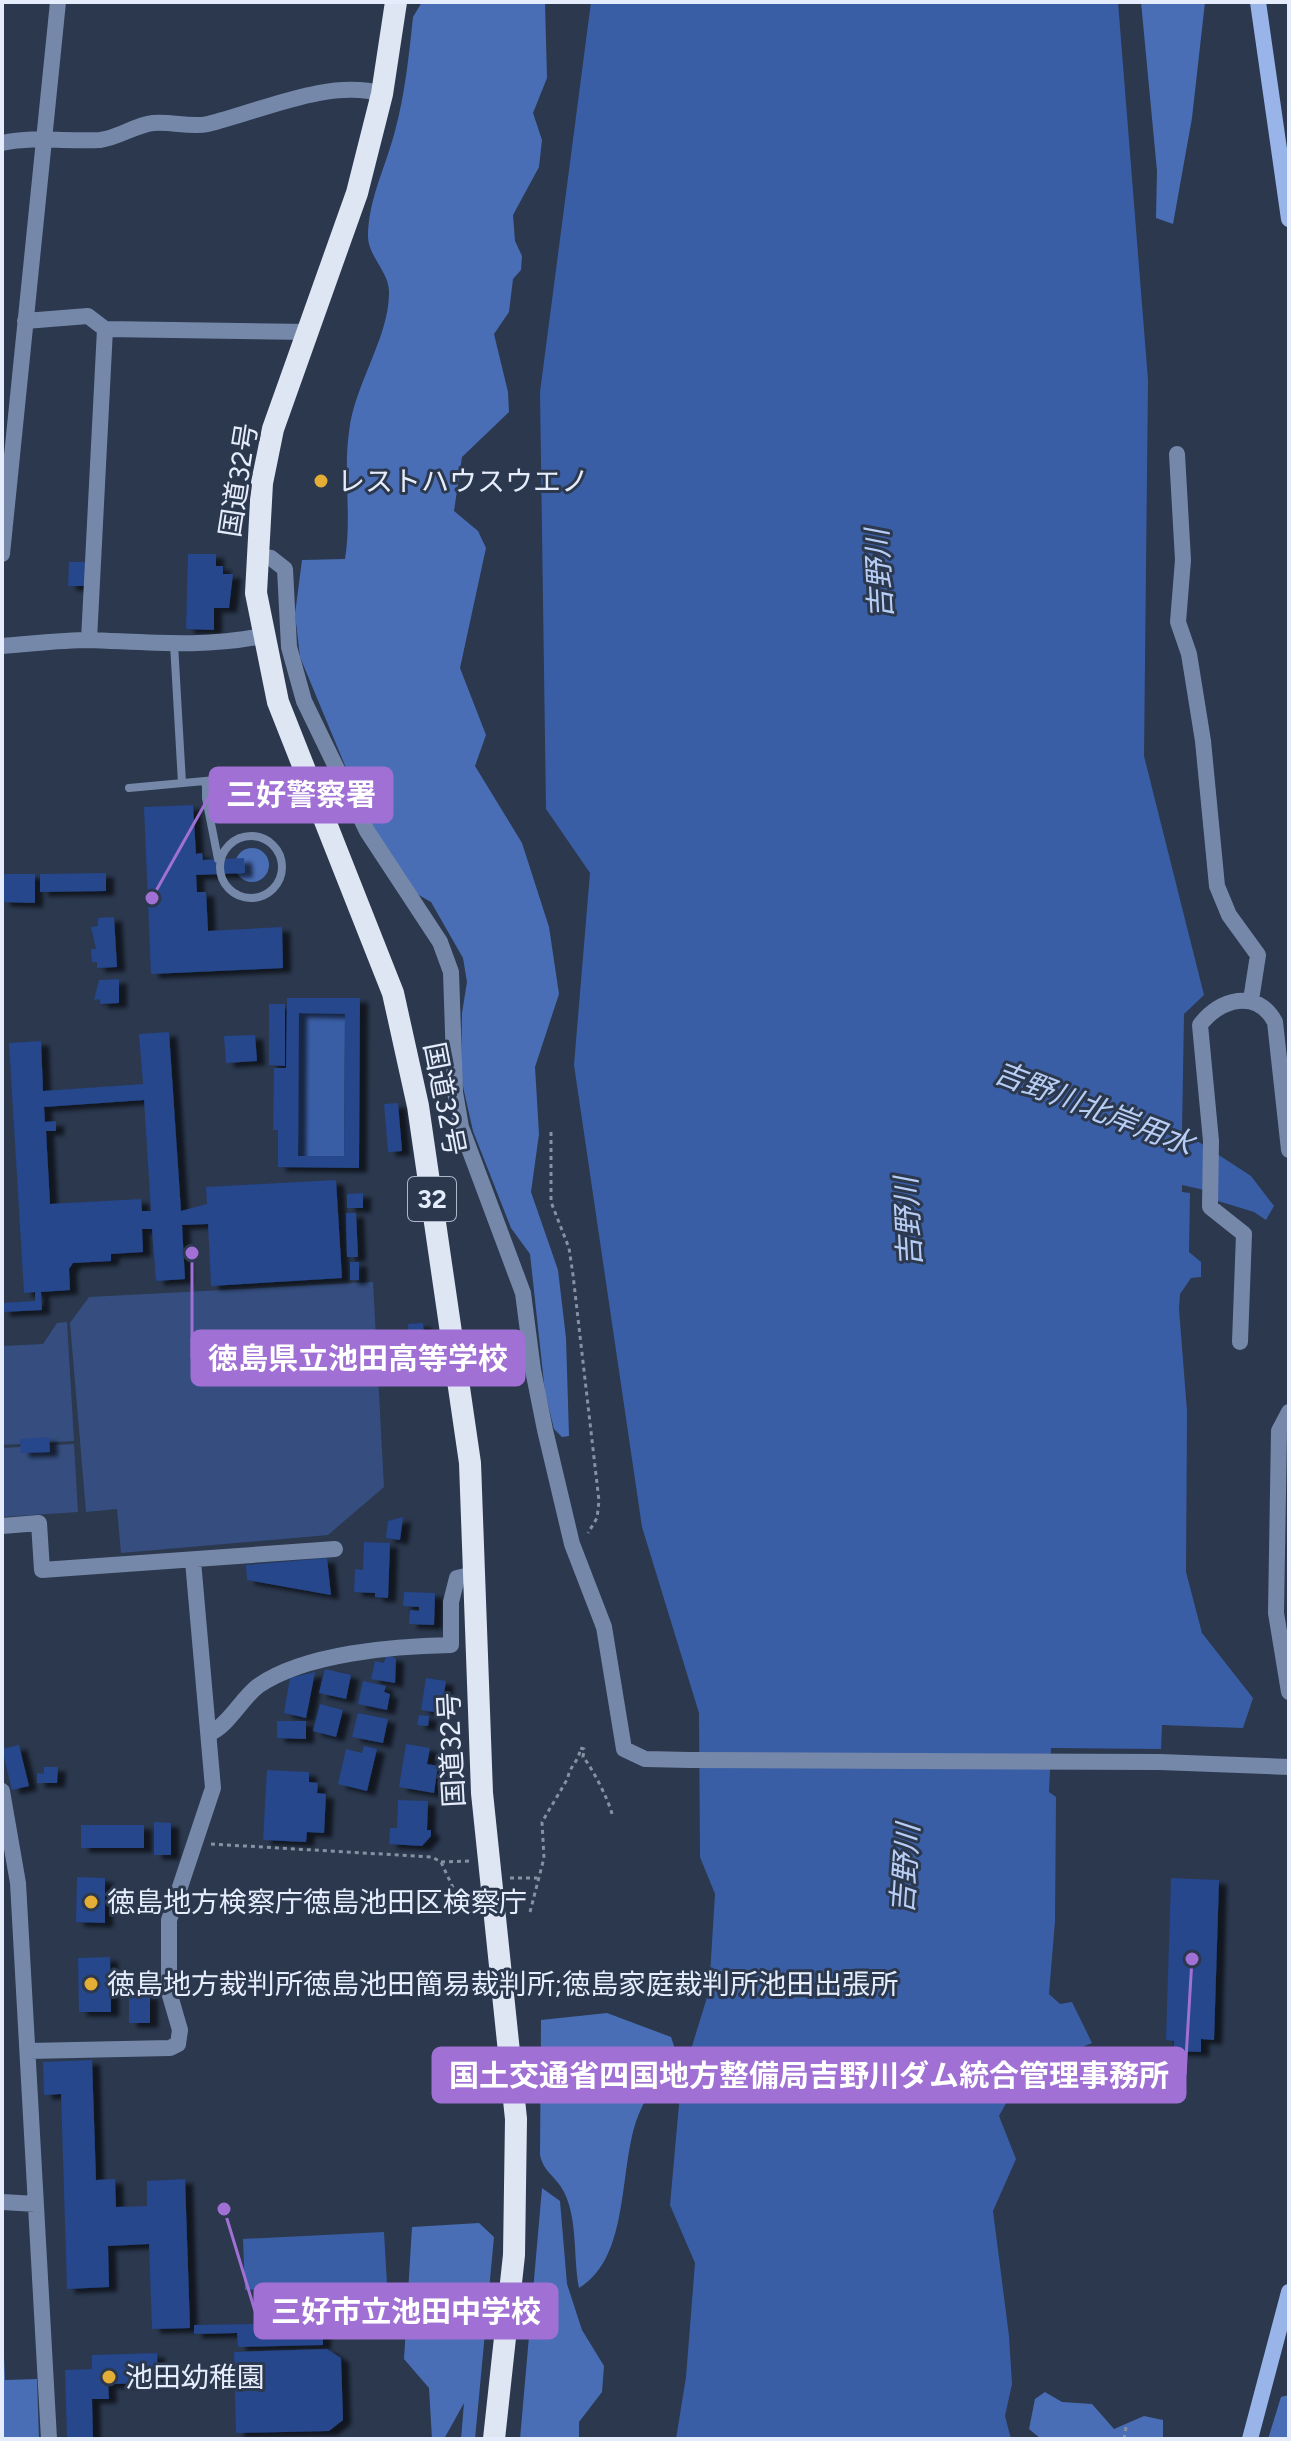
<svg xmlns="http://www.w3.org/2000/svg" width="1291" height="2441" font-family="Figtree,'Noto Sans JP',sans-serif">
<defs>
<filter id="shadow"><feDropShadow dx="8" dy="4.5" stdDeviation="2" flood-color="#0009"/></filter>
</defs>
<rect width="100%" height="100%" fill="#2b384e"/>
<!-- green -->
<path fill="#354e7f" d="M373 1282 384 1487 328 1535 121 1553 117 1509 86 1512 70 1323 89 1297Z
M67 1322 74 1441 2 1445V1346L43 1344 57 1323Z
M74 1444 78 1512 2 1517V1448Z"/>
<!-- forest -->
<path fill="#496eb6" d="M422 2H545L547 78 533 113 542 140 539 167 513 215 515 241 522 256 521 270 513 279 509 312 494 334 508 392 509 412 462 457 454 511 478 531 486 548 460 668 486 735 475 766 522 843 549 927 559 994 535 1067 539 1134 531 1192 558 1270 566 1338 569 1436 562 1437 554 1429 545 1392 530 1254 511 1228 473 1131 461 1078 462 1013 467 982 463 958 431 902 417 894 368 821 300 657 295 614 302 560 345 559C352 517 343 474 349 432 354 385 389 338 389 293 390 273 368 256 368 237 368 200 386 166 395 131 405 94 409 55 413 17Z
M1141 2H1205L1192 118 1173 224 1156 218 1157 171Z
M235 865a17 17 0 1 1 34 0a17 17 0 1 1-34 0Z
M607 2013 671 2037 676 2052C661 2072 648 2092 638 2116 618 2167 631 2257 579 2288 573 2257 578 2220 564 2192 556 2176 544 2173 540 2155L541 2020Z
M542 2188 560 2201 567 2284 582 2330 604 2366 602 2392 579 2422V2439H520Z
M479 2223 494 2237 475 2439H461L464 2403 444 2439H432L429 2388 404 2359 412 2227Z
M2 2308 5 2380 37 2379 39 2439H2Z
M1045 2392 1062 2402 1092 2404 1114 2429 1144 2416 1163 2420V2439H1041L1029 2429 1035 2399Z
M1289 2395V2439H1268L1281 2397Z"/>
<!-- water -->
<path fill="#3a5ea5" d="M591 2H1118L1148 380 1144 756 1204 995 1184 1014 1182 1131 1251 1176 1274 1206 1266 1220 1254 1212 1218 1201V1193L1182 1185V1192L1190 1193 1189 1252 1201 1262V1277L1191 1278 1180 1294 1179 1309 1187 1411 1186 1572 1202 1633 1253 1698 1243 1728 1162 1725 1161 1749 1051 1748 1049 1792 1056 1797 1055 1921 1049 1994 1060 2004 1072 2002 1092 2043 1024 2071 999 2116 1016 2159 993 2211 1009 2336 1012 2384 1005 2416 1011 2439H676L686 2377 695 2263 670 2205 681 2082 709 1991 715 1894 700 1857 699 1713 642 1527 574 1065 590 873 546 809 540 392Z
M299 1013 345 1014 344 1156H298Z
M384 2232 387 2284 245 2290 243 2239Z"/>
<!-- building -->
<path fill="#25468b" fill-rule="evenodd" filter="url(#shadow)" d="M188 554H216V566H223V574H233L229 608H214V630L186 629Z
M69 562H87L86 586H68Z
M193 805 196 854 202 853 203 860 244 858 245 873 196 875 197 892H206L208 931 282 927 283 968 151 974 144 807Z
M106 873V891L40 892V874Z
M2 874H35V903L2 902Z
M114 917 117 967 97 968V962H92L91 949H96L91 927 98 926V918Z
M119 979V1003L100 1004V999L94 1000 99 980Z
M287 998H360L359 1168 278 1167V1130H273L274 1068H286ZM299 1013 345 1014 344 1156H298Z
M269 1004H285V1066L269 1065Z
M169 1032 181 1211 207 1204 206 1187 336 1180 342 1278 211 1286 208 1224 182 1225 185 1279 156 1281 152 1229H142L143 1252 111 1254V1261L73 1263 69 1269 70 1290 41 1292 42 1310 2 1312V1303L35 1301V1292L24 1293 9 1043 41 1041 43 1091 143 1084 139 1034ZM144 1100 151 1211H142L141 1199 50 1204 46 1131H56V1121L45 1122 44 1107Z
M255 1035 257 1061 226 1063 224 1036Z
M398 1103 402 1151 388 1152 384 1104Z
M363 1193V1208H347V1194Z
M346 1213H356L358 1257H347Z
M350 1262H359V1280H350Z
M423 1323 427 1365 412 1366 408 1324Z
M49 1437 50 1452 21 1453 20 1439Z
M403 1517 400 1540 386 1538 388 1521Z
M364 1542 390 1543 388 1598 375 1597V1593L354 1592 355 1569 363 1570Z
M327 1558 331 1595 247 1580 246 1565Z
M404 1592 435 1593 434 1625 409 1624 410 1610 419 1611V1607L403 1606Z
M386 1656 396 1658 395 1683 371 1679 375 1661 384 1663Z
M325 1669 351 1675 346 1699 319 1693Z
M315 1672 306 1718 284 1713 290 1678Z
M426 1678 446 1681 441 1713 421 1710Z
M363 1681 386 1686 384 1692 390 1694 387 1710 358 1704Z
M320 1704 343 1710 336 1737 313 1731Z
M358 1713 388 1719 383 1743 352 1737Z
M419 1715 429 1716 428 1726 417 1725Z
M277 1721H306V1739L277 1738Z
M406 1744 430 1748 427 1764 438 1766 434 1793 399 1787Z
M19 1745 29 1786 12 1790 2 1749Z
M364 1746 377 1749 367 1791 338 1784 346 1749 362 1753Z
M44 1767H58L57 1783H37V1773L44 1774Z
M267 1770 309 1772V1782L318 1783 317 1793 326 1794 324 1833 307 1832 306 1842 263 1840Z
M398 1800 428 1801 427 1830H431V1836L422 1846 389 1844 390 1828H397Z
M154 1822 171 1823V1855H154Z
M81 1825H144V1848H81Z
M77 1877 105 1878V1923L76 1922Z
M1171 1878 1219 1880 1214 2040 1201 2039V2052L1174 2051V2041L1166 2040Z
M110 1957 111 2012H79L78 1958Z
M129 1994H150V2023H129Z
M92 2060 96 2180 115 2179 116 2207 147 2206V2181L185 2179 190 2328 152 2329 149 2244 108 2246 109 2287 67 2289 61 2094 44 2095 43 2062Z
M264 2324V2333L323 2331V2345L238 2347 237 2333 194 2334V2325Z
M327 2349 341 2358 343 2420 329 2431 236 2433 234 2352Z
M157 2353 158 2383 108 2384 109 2399H92L93 2439H67L65 2370 92 2369V2355Z"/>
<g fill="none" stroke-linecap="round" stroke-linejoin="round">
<!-- path -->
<path stroke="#8691a3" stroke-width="3" stroke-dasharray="4 4" stroke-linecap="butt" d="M551 1132V1202L569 1248 573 1275 599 1501 597 1518 588 1533
M211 1844 432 1857 441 1862 464 1911 474 1909
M441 1862 470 1861
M510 1878H537
M530 1912 544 1858 542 1822 568 1778C569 1766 580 1761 580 1748L584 1749 583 1757C592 1767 609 1801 612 1814
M1124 2439 1126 2427"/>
<!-- service -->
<path stroke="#7688a9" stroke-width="8" d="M174 644 182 783
M206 781V798L218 859
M129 788 303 772
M220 867a31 31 0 1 1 62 0a31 31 0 1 1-62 0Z"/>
<!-- minor -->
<path stroke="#7688a9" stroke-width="16" d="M2 143C35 136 67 142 100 140 118 138 135 125 153 123 171 121 191 128 208 124 259 112 329 78 382 94
M25 321 88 316 105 329 89 640
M105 329 308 332
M1177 454 1183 560 1178 622 1189 654 1203 741 1217 886 1229 915 1258 955 1251 1000
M2 554 58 2
M257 556 271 558 285 569 289 647 304 701 367 831 440 942 451 972 455 1092 461 1127 523 1293 533 1370 545 1430 572 1544 604 1627 624 1749 645 1759 690 1760 1160 1762 1289 1767
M2 646C31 644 60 640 89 640 147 642 205 648 262 636
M1240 1342 1244 1234 1210 1207 1211 1141 1200 1025C1219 999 1257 988 1275 1022L1289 1150
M1289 1412 1279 1431 1276 1613 1289 1692
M2 1526 39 1523 42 1570 335 1549
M210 1733C226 1728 242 1698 258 1686 305 1653 396 1646 451 1645V1602L457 1578 474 1574
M2 1791 18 1883 49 2439
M28 2051 170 2048 178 2044 180 2030 169 1992V1920L213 1788 193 1561
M2 2202 36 2204"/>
<!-- secondary -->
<path stroke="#98b4e9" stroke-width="16" d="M1258 2 1289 219
M1250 2439 1289 2292"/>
<!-- trunk -->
<path stroke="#dee6f4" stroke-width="22" d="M396 2 382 94 357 193 273 429 262 483 256 593 278 702 393 993 418 1106 470 1463 482 1793 516 2119 514 2255 494 2439"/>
</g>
<!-- markers -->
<g fill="#e4ad35" stroke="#2b384e" stroke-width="3">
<circle cx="321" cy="481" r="8"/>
<circle cx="91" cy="1902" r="8"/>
<circle cx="91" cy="1984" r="8"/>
<circle cx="109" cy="2377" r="8"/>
</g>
<g text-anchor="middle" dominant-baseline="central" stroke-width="6" stroke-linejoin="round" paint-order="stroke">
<!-- shield labels -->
<rect fill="#2b384e" stroke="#adb7c8" stroke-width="2" x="408" y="1177" width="48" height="44" rx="6"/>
<g font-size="26" font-weight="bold" fill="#e5edfc">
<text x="432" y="1199">32</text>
</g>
<!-- street labels -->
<g font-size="28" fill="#e5edfc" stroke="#2b384e">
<text transform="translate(238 480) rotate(-81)">国道32号</text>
<text transform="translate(445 1099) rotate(79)">国道32号</text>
<text transform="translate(451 1750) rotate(-93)">国道32号</text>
</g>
<!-- poi labels -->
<g font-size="28" fill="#e5edfc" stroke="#2b384e" text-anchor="start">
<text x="337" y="481">レストハウスウエノ</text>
<text x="107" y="1902">徳島地方検察庁徳島池田区検察庁</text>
<text x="107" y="1984">徳島地方裁判所徳島池田簡易裁判所;徳島家庭裁判所池田出張所</text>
<text x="125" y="2377">池田幼稚園</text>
</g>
<!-- water labels -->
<g font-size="30" font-style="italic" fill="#b7cdf4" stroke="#2b384e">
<text transform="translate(879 574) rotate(-93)">吉野川</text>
<text transform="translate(1094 1108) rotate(21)">吉野川北岸用水</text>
<text transform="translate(908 1222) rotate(-93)">吉野川</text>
<text transform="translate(905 1869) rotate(-86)">吉野川</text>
</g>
</g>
<!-- callouts -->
<path fill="none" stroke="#a070d4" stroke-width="3" d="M152 898L210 795M192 1253L192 1358M1192 1959L1185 2075M224 2209L255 2311"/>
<g fill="#a070d4" stroke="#2b384e" stroke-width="3">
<circle cx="152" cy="898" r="8"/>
<circle cx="192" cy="1253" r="8"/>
<circle cx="1192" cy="1959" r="8"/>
<circle cx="224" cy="2209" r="8"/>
</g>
<g fill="#a070d4" stroke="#a070d4" stroke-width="3">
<rect x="210" y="768" width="182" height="54" rx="8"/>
<rect x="192" y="1331" width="332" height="54" rx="8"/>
<rect x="433" y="2048" width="752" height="54" rx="8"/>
<rect x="255" y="2284" width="302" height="54" rx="8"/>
</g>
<g font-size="30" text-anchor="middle" font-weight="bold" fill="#fff">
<text x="301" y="805">三好警察署</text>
<text x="358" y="1369">徳島県立池田高等学校</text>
<text x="809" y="2086">国土交通省四国地方整備局吉野川ダム統合管理事務所</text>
<text x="406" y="2322">三好市立池田中学校</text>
</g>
<!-- border -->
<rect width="1291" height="2441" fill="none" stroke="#e5edfc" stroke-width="8"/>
</svg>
